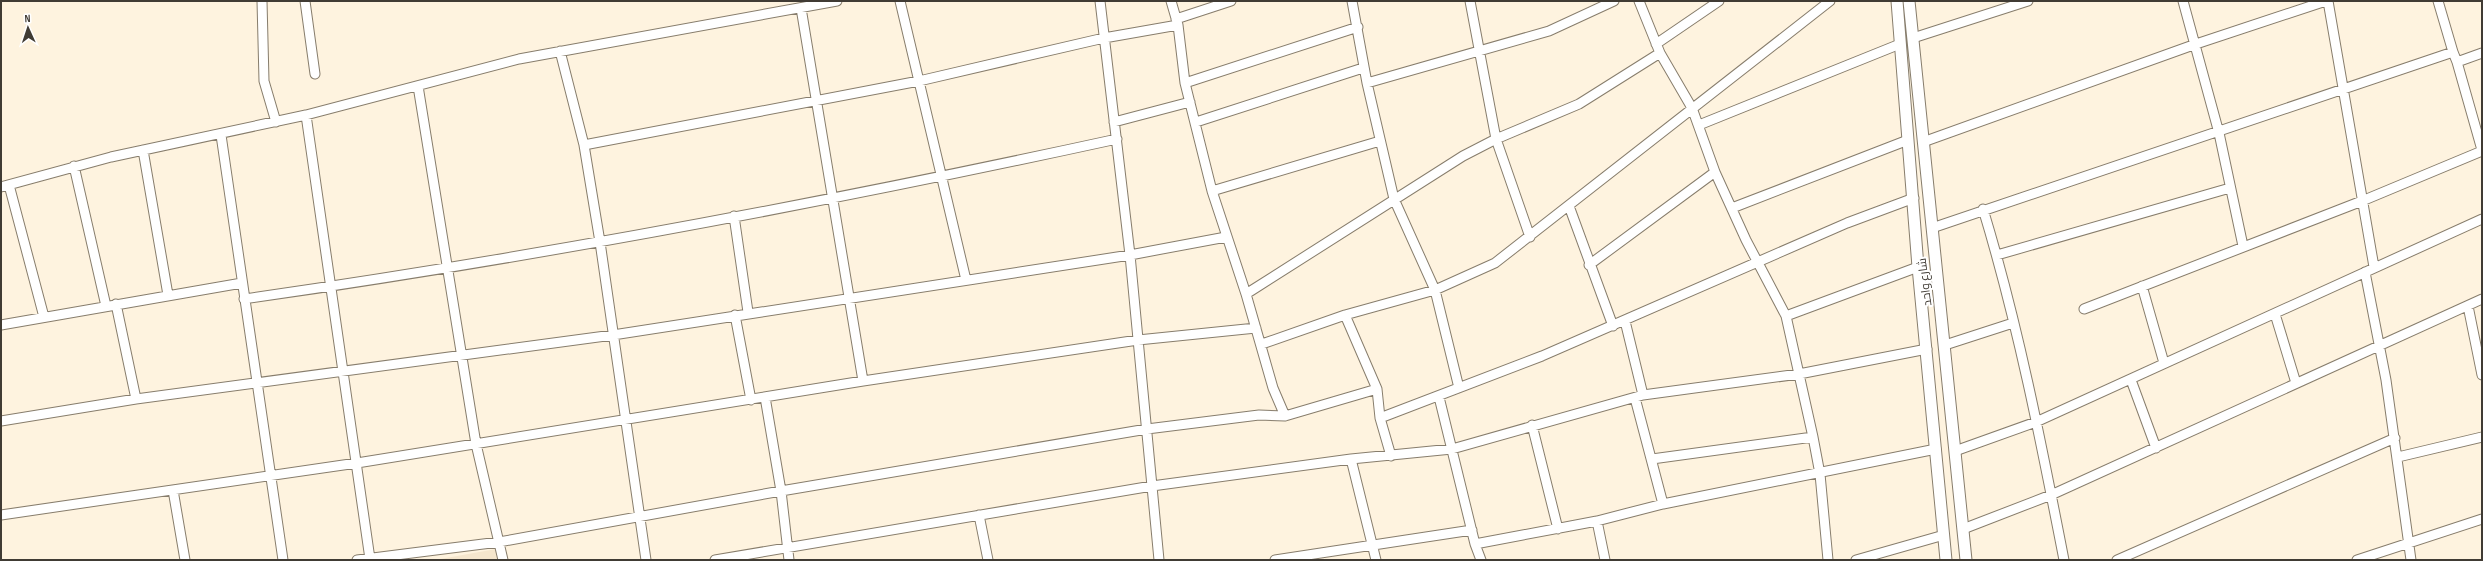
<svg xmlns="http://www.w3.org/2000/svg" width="2483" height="561" font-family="'Sofia Sans Condensed',Cairo,sans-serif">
<rect width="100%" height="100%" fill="#fef3df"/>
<!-- built -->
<path fill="#f5e6cd" d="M496 549 497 560H435Z"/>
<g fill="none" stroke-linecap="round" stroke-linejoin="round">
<!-- minor casing -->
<g stroke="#877d6c" stroke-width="11">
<path id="minor" d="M262 1 264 81 276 122
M305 1 315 74
M900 1 966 280
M1100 1 1130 255 1159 560
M1171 1 1178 25 1185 83 1212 191 1246 294 1273 388 1285 416
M1352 1 1367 83 1394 199 1435 290 1459 388
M1470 1 1496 139 1530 237
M1639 1 1660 53 1692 108 1715 172 1746 240 1786 316 1813 437 1820 474 1828 560
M2183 1 2219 133 2243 246
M2328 1 2374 267
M2438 1 2453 52
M801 8 863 381
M1176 19 1231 1
M1913 38 2028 1
M1656 44 1719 1
M560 51 584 145 600 242 646 560
M2457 62 2482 150
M1185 83 1358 27
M1367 83 1549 31 1614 1
M418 86 476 444 503 560
M306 115 370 559
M1114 122 1190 102
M1196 122 1363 68
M1699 125 1900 44
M221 135 283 560
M1923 142 2196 44 2326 1
M584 145 919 81 1104 38 1178 25
M143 150 168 295
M74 166 106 306
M9 185 44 317
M1 187 111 157 306 115 519 59 837 1
M1212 191 1380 141
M1569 206 1613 326
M1732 208 1908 140
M1983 209C2018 324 2041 442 2064 560
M734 216 748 312
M1932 228 2453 52 2457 62 2482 53
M1997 255 2230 188
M1589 265 1715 172
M2365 272 2386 380 2411 560
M2142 286 2164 363
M1246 294 1463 156 1496 139 1579 104 1660 53
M244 299C537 257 828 202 1117 139
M116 304 136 399
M2468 306 2482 375
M2084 309 2362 201 2482 151
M2275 314 2296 383
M735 315 751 400
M1345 315 1377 389 1380 418 1391 456
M1786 316 1918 267
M1625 321 1643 395
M1 325 242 283
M1262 344 1345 315 1435 290 1495 263 1830 1
M1945 345 2013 323
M2131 380 2156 448
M765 397 781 491 789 560
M1439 397 1475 544 1481 560
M1635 398 1663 504
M1380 418 1542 356 1847 223 1914 198
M1 421 136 399 613 335 1130 255 1226 237
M1532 425 1558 529
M1955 451 2036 422 2482 219
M2398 457 2482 437
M1351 459 1376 560
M1652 459 1813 437
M173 490 185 560
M1 515 357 463 863 381 1138 340 1256 328
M979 515 988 560
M1597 521 1605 560
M1963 529 2051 495 2482 299
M1475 544 1597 521 1663 504 1936 449
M357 560 499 542 781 491 1147 429 1259 415 1285 416 1377 389
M715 560 1152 486 1351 459 1452 449 1643 395 1799 374 1927 349
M1275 560 1472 530
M1856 560 1944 535
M2117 560 2395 438
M2357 560 2482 519"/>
</g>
<!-- tertiary casing -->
<g stroke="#877d6c" stroke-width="13">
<path id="tertiary" d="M1897 1 1918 267 1946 560
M1909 1 1966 560"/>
</g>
<!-- minor -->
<use href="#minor" stroke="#fff" stroke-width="9"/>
<!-- tertiary -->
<use href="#tertiary" stroke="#fff" stroke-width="11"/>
</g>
<g text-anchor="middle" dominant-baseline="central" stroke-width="4" stroke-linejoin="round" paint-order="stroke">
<!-- street labels -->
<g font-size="12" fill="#403b34" stroke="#fff">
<text transform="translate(1925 282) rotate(-97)">شارع واحد</text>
</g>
</g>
<!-- border -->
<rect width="2483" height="561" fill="none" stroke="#403b34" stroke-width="4"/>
<!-- north arrow -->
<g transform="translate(28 28) rotate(357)" stroke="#ffffff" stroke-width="3" paint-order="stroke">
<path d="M0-3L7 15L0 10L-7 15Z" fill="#403b34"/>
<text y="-6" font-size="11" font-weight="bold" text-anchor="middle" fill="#403b34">N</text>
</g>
</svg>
